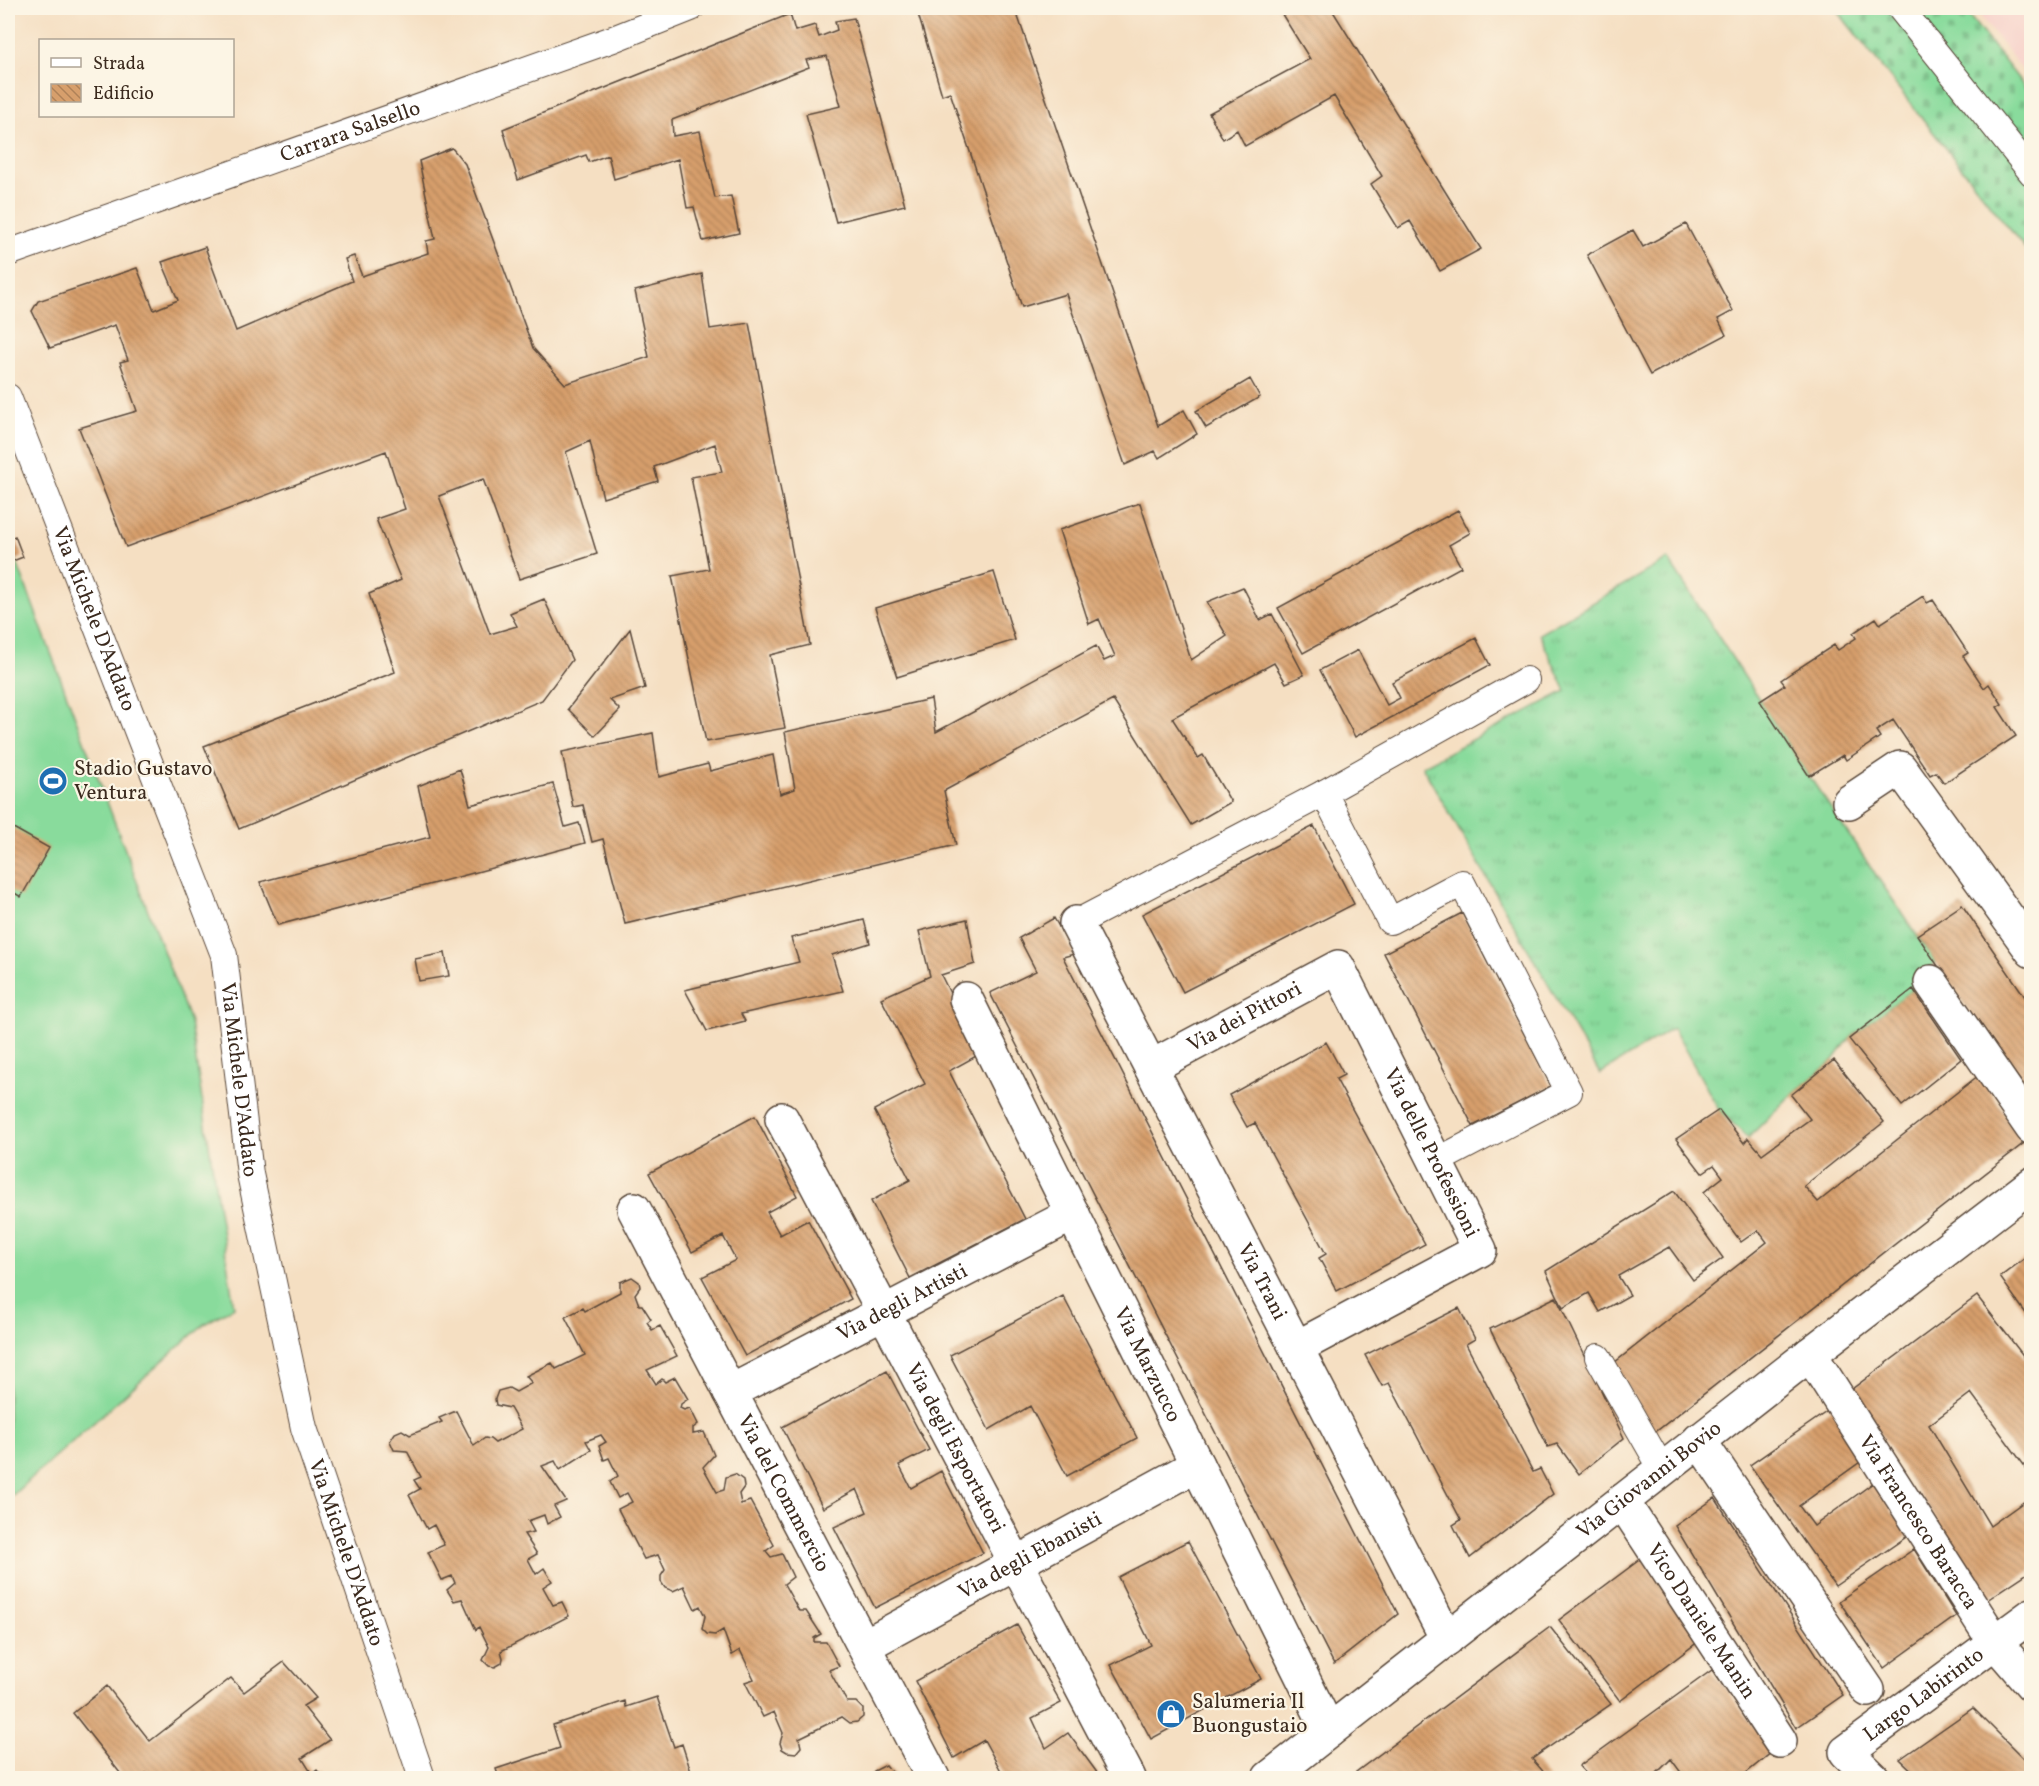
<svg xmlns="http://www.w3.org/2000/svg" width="2039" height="1786" font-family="Vollkorn,serif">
<defs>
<pattern id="grass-tufts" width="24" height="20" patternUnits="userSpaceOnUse" patternTransform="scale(1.5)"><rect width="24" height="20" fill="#89db9c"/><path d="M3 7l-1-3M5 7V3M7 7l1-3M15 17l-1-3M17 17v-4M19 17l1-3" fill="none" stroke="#77bc86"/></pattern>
<pattern id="cemetery-stones" width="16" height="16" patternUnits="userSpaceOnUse" patternTransform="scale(1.5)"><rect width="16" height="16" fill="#89db9c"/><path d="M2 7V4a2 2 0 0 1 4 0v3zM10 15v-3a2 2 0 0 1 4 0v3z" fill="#77bc86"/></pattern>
<pattern id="building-back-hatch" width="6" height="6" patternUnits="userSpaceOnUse" patternTransform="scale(1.5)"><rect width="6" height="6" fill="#d79f6c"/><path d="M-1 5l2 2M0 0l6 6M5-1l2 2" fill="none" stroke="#b08258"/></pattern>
</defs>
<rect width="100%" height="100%" fill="#fcf5e5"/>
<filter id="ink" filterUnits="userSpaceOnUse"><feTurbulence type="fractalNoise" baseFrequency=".0167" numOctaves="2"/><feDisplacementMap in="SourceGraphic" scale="12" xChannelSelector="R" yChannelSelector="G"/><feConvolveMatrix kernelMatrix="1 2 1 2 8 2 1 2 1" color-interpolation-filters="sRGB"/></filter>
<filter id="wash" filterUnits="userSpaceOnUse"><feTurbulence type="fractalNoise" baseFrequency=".008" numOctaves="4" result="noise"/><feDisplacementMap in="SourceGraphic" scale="24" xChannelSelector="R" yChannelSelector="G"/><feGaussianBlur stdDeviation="1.35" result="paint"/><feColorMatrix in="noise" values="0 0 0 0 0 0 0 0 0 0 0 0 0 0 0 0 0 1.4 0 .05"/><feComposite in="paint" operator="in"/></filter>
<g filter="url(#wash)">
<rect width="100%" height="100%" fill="#f5dfc2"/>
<!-- built -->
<path fill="#f7d0c9" d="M1974 8H2031V81Z"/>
<!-- grass -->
<path fill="url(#grass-tufts)" stroke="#62825d" stroke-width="1.5" d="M1668 559 1809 776 1935 962 1913 989 1849 1039 1834 1060 1791 1095 1748 1138 1719 1110 1673 1028 1600 1074 1422 766 1566 691 1539 634Z"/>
<!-- cemetery -->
<path fill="url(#cemetery-stones)" stroke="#62825d" stroke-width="1.5" d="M1835 8H1963L2031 95V256Z"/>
<!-- garden -->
<path fill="#89db9c" stroke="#62825d" stroke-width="1.5" d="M8 539 190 1022 234 1307 204 1324 8 1499Z"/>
<g id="blocks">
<!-- building -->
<path fill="url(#building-back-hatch)" d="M929 8H1015L1158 426 1184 410 1197 434 1159 458 1155 451 1125 465 1066 294 1022 307 950 92 942 95 918 14 930 11Z
M1278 8H1331L1481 249 1440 271 1410 221 1398 228 1371 184 1382 176 1334 96 1245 146 1237 130 1223 139 1209 113 1310 59Z
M790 14 795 31 815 25 819 37 837 30 835 21 854 18 905 205 836 222 806 114 841 106 827 56 806 60 809 67 672 120 673 136 700 131 715 198 731 196 739 233 703 241 694 207 687 208 678 159 614 179 608 155 589 162 586 155 518 180 503 129Z
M452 148 465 164 533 348 565 384 649 357 635 291 702 274 710 329 749 323 810 645 770 655 785 728 706 742 672 576 709 569 691 477 722 472 715 444 654 467 658 481 603 498 590 441 566 452 597 554 519 579 483 479 439 496 490 634 517 626 510 613 544 599 572 660 542 700 239 829 204 746 395 672 369 594 401 580 376 519 405 509 386 451 126 547 79 428 137 411 120 362 128 360 115 325 50 348 32 311 38 301 137 268 154 310 178 300 162 262 205 247 236 331 352 281 345 259 354 256 362 276 428 253 426 241 435 239 419 161Z
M1686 224 1733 311 1718 319 1726 335 1650 375 1587 255 1633 230 1643 247Z
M1250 379 1260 397 1206 428 1196 411Z
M1140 503 1191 660 1227 636 1207 602 1243 587 1260 620 1272 614 1304 675 1286 683 1274 663 1172 718 1198 758 1203 755 1231 802 1191 825 1113 700 944 791 956 845 625 924 603 839 592 842 583 805 573 807 562 752 653 733 659 777 708 764 710 771 773 755 780 794 795 789 785 732 931 699 936 732 1096 646 1104 661 1115 656 1099 619 1089 624 1059 530Z
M1458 510 1470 533 1449 545 1461 567 1303 653 1278 608Z
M15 536 23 557 8 563V539Z
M994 572 1015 640 897 677 875 608Z
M1923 596 1927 603 1933 600 1968 653 1963 656 1984 688 1989 684 2002 704 1997 707 2016 736 1944 783 1936 772 1930 775 1893 720 1876 731 1880 737 1846 760 1843 755 1809 776 1760 701 1785 685 1781 680 1791 673 1834 645 1838 650 1856 638 1853 633 1876 618 1880 624Z
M630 629 645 688 610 700 620 710 595 736 568 709Z
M1476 638 1490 665 1355 737 1320 670 1358 650 1387 705 1400 698 1392 682Z
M460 769 470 805 553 784 565 827 579 823 585 843 278 925 260 882 430 837 418 786Z
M8 825 49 848 21 897 8 889Z
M1314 826 1354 904 1183 992 1142 914Z
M1962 905 2032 1007V1105L1917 935Z
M1462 913 1551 1086 1473 1126 1384 953Z
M1054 918 1074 954 1063 957 1398 1614 1334 1664 990 993 1036 971 1019 938Z
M967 919 975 964 941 975 980 1054 949 1071 1025 1219 910 1278 871 1201 910 1180 874 1110 925 1084 881 998 930 976 919 931Z
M864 920 870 943 832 955 843 991 741 1014 745 1021 707 1031 685 990 799 962 791 938Z
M445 953 449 976 419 981 415 959Z
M1913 989 1961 1059 1902 1106 1849 1039Z
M1326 1042 1344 1075 1336 1079 1425 1244 1337 1291 1319 1258 1326 1254 1255 1123 1247 1127 1229 1095Z
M1834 1060 1884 1122 1804 1186 1818 1202 1979 1075 2024 1143 1654 1433 1614 1363 1767 1242 1758 1230 1741 1242 1704 1192 1723 1177 1714 1165 1702 1173 1676 1139 1719 1110 1744 1143 1748 1138 1762 1154 1810 1119 1791 1095Z
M755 1116 797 1196 767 1212 780 1235 808 1220 851 1299 745 1356 702 1277 736 1260 723 1236 692 1252 649 1173Z
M1674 1191 1723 1258 1693 1280 1669 1247 1618 1276 1630 1295 1600 1312 1589 1293 1563 1308 1546 1271Z
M2032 1253V1322L2000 1277Z
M632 1277 639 1282 640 1287 635 1294 639 1305H642L651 1319 647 1322 652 1330 660 1326 677 1356 647 1370 656 1384 662 1379 665 1382 675 1377 688 1399 681 1404 680 1408 684 1410 690 1408 698 1424 693 1428V1434L704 1432 714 1455 703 1467 717 1492 724 1490 726 1477 735 1474 743 1480 744 1487 739 1494 741 1504 750 1501 774 1545 766 1551 771 1557 782 1554 793 1577 784 1584 799 1611H806L821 1634 814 1638V1642H826L839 1666 829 1670 847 1702H856L863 1709V1717L857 1722 850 1723 842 1717 799 1738 801 1747 796 1753 787 1752 782 1749 780 1743 783 1733 774 1712 763 1717 745 1682 754 1679 740 1650 732 1655 723 1630 715 1635 707 1634 702 1629 705 1616 700 1606 695 1609 684 1586 673 1591 665 1588 661 1582V1576L665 1570 658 1555 644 1559 618 1509 632 1502 627 1493 618 1498 610 1482 618 1476 609 1458 604 1460 599 1446 606 1442 601 1435 586 1441 591 1450 560 1470 555 1461 542 1466 566 1501 554 1506 560 1517 547 1524 544 1515 528 1521 534 1532 524 1534 537 1554 528 1559 536 1574 544 1568 552 1581 543 1587 553 1605 562 1602 569 1616 501 1651 503 1658 502 1663 495 1667 489 1666 483 1660 489 1647 479 1627 476 1630 462 1599 454 1601 447 1590 455 1583 452 1576 442 1580 428 1552 444 1545 434 1525 427 1529 409 1495 420 1489 414 1480 421 1477 407 1451 394 1450 390 1441 395 1433 402 1430 410 1435 442 1422 439 1418 456 1411 474 1446 485 1438 490 1439 495 1443 522 1429 510 1408 496 1405 495 1399 498 1391 509 1388 516 1392 532 1383 526 1376 552 1363 556 1369 585 1355 565 1317 583 1308 585 1311 620 1292V1282Z
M1063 1296 1137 1438 1067 1476 1030 1406 989 1430 950 1355Z
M1977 1296 2032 1367V1476L1971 1393 1929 1425 1990 1526 2032 1496V1570L1987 1600 1852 1389Z
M1556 1297 1624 1438 1579 1474 1557 1444 1548 1447 1490 1329Z
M1459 1308 1475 1339 1466 1344 1533 1472 1540 1469 1553 1494 1470 1558 1453 1525 1461 1520 1389 1383 1382 1386 1365 1355Z
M887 1371 929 1450 899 1465 911 1488 941 1471 983 1553 875 1608 834 1527 867 1512 857 1489 823 1508 782 1427Z
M1832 1408 1867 1457 1799 1506 1814 1526 1873 1483 1909 1535 1835 1586 1750 1465Z
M1715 1498 1843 1695 1796 1728 1675 1526Z
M1188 1541 1261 1679 1151 1739 1111 1665 1151 1645 1118 1577Z
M1914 1549 1956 1616 1884 1668 1839 1601Z
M1642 1558 1703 1638 1620 1701 1559 1620Z
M1017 1625 1061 1703 1032 1718 1046 1748 1068 1733 1098 1774 1094 1778H1005L984 1740 954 1758 915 1681Z
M1550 1627 1611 1704 1532 1759 1549 1778H1514L1511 1774 1504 1778H1348Z
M284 1662 316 1698 303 1706 330 1740 302 1758 312 1774 317 1770 323 1778H150L146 1773 140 1778H124L73 1713 107 1686 150 1741 231 1678 244 1692Z
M1712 1670 1772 1752 1740 1778H1685L1671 1759 1652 1778H1590L1579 1766Z
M657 1697 674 1747 682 1744 693 1778 701 1775 702 1778H499L496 1769 560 1748 553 1725 625 1701 626 1707Z
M1973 1708 2032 1767V1778H1920L1900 1759Z
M886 1765 897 1778H872L874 1771Z"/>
</g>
</g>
<g filter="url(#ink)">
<use href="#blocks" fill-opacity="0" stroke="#574537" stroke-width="1.5"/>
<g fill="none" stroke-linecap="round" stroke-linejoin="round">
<!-- service casing -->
<g stroke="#574537" stroke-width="28">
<g id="service">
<path d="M1900 8 2032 173"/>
<path id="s1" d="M8 253 613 39 691 8"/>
<path id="s2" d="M8 397 224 955 250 1174 304 1428 422 1778"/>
<path d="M1324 793 1390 921 1462 883 1569 1092 1435 1162"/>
<path d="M1076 923 1324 793 1526 680"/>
<path d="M1598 1357 1662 1469"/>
</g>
</g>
<!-- pedestrian casing -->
<g stroke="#574537" stroke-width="36">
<path id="pedestrian" d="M1931 982 2032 1128"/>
</g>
<!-- minor casing -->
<g stroke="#574537" stroke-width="36">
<g id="minor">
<path d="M1849 802 1900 768 2032 951"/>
<path id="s3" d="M1076 923 1447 1639"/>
<path id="s4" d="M966 999 1329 1731"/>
<path id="s5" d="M1151 1067 1338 967 1480 1250 1296 1348"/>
<path id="s6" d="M782 1119 1129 1778"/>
<path id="s7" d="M634 1209 933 1778"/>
<path id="s8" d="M1810 1354 1994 1641 2032 1685"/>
<path id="s9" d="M730 1392 1073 1214"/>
<path d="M1699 1440 1868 1690"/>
<path id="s10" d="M1622 1501 1780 1741"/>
<path id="s11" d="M864 1646 1197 1465"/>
<path id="s12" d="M1873 1778 1846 1752 2032 1615"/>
</g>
</g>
<!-- tertiary casing -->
<g stroke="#574537" stroke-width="36">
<g id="tertiary">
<path id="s13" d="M1269 1778 1810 1354 2032 1184"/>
</g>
</g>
<!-- service -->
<use href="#service" stroke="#fff" stroke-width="26"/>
<!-- pedestrian -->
<use href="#pedestrian" stroke="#fff" stroke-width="33"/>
<!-- minor -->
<use href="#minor" stroke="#fff" stroke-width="33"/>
<!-- tertiary -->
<use href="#tertiary" stroke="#fff" stroke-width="33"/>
</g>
</g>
<!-- icons -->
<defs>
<g id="stadium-disc" transform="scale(1.5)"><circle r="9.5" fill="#1f6fb2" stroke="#fcf5e5"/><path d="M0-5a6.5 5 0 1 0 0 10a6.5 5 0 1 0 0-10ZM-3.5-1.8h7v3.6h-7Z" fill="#fff"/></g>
<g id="shop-disc" transform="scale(1.5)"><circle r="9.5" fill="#1f6fb2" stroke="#fcf5e5"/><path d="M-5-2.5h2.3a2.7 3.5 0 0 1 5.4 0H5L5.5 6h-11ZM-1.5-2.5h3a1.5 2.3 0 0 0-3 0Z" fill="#fff"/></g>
</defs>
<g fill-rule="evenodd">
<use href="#stadium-disc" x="53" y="781"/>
<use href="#shop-disc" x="1171" y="1714"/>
</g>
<g text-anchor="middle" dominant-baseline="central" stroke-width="4.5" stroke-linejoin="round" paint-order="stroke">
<!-- street labels -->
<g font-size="21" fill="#3b2a1e" stroke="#fcf5e5">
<text stroke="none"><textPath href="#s1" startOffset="363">Carrara Salsello</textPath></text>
<text stroke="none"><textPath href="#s2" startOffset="238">Via Michele D'Addato</textPath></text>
<text stroke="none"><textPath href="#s5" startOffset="106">Via dei Pittori</textPath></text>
<text stroke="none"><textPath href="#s2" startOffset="724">Via Michele D'Addato</textPath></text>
<text stroke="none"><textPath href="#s5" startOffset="420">Via delle Professioni</textPath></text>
<text stroke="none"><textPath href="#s3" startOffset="404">Via Trani</textPath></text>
<text stroke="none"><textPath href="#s9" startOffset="194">Via degli Artisti</textPath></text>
<text stroke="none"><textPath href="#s4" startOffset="408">Via Marzucco</textPath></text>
<text stroke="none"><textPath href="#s6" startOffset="372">Via degli Esportatori</textPath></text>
<text stroke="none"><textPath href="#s13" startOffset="483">Via Giovanni Bovio</textPath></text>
<text stroke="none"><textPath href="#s7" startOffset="321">Via del Commercio</textPath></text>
<text stroke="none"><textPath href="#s8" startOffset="200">Via Francesco Baracca</textPath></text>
<text stroke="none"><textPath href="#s2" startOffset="1210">Via Michele D'Addato</textPath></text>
<text stroke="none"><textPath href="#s11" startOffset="189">Via degli Ebanisti</textPath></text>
<text stroke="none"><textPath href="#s10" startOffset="144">Vico Daniele Manin</textPath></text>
<text stroke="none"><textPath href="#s12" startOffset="134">Largo Labirinto</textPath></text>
</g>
<!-- poi labels -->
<g font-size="21" fill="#3b2a1e" stroke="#fcf5e5" text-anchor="start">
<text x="74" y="769">Stadio Gustavo<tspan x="74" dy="24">Ventura</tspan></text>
<text x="1192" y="1702">Salumeria Il<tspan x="1192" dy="24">Buongustaio</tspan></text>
</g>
</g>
<!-- margin -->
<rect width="2039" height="1786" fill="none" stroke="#fcf5e5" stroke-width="30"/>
<!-- legend -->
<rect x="39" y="39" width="195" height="78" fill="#fcf5e5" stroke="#afa495" stroke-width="1.5"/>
<rect x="51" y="58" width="30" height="9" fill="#ffffff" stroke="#afa495" stroke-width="1.5"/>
<text x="93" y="69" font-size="18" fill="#3b2a1e">Strada</text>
<rect x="51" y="84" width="30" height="18" fill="url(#building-back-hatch)" stroke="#afa495" stroke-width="1.5"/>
<text x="93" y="99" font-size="18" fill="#3b2a1e">Edificio</text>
</svg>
